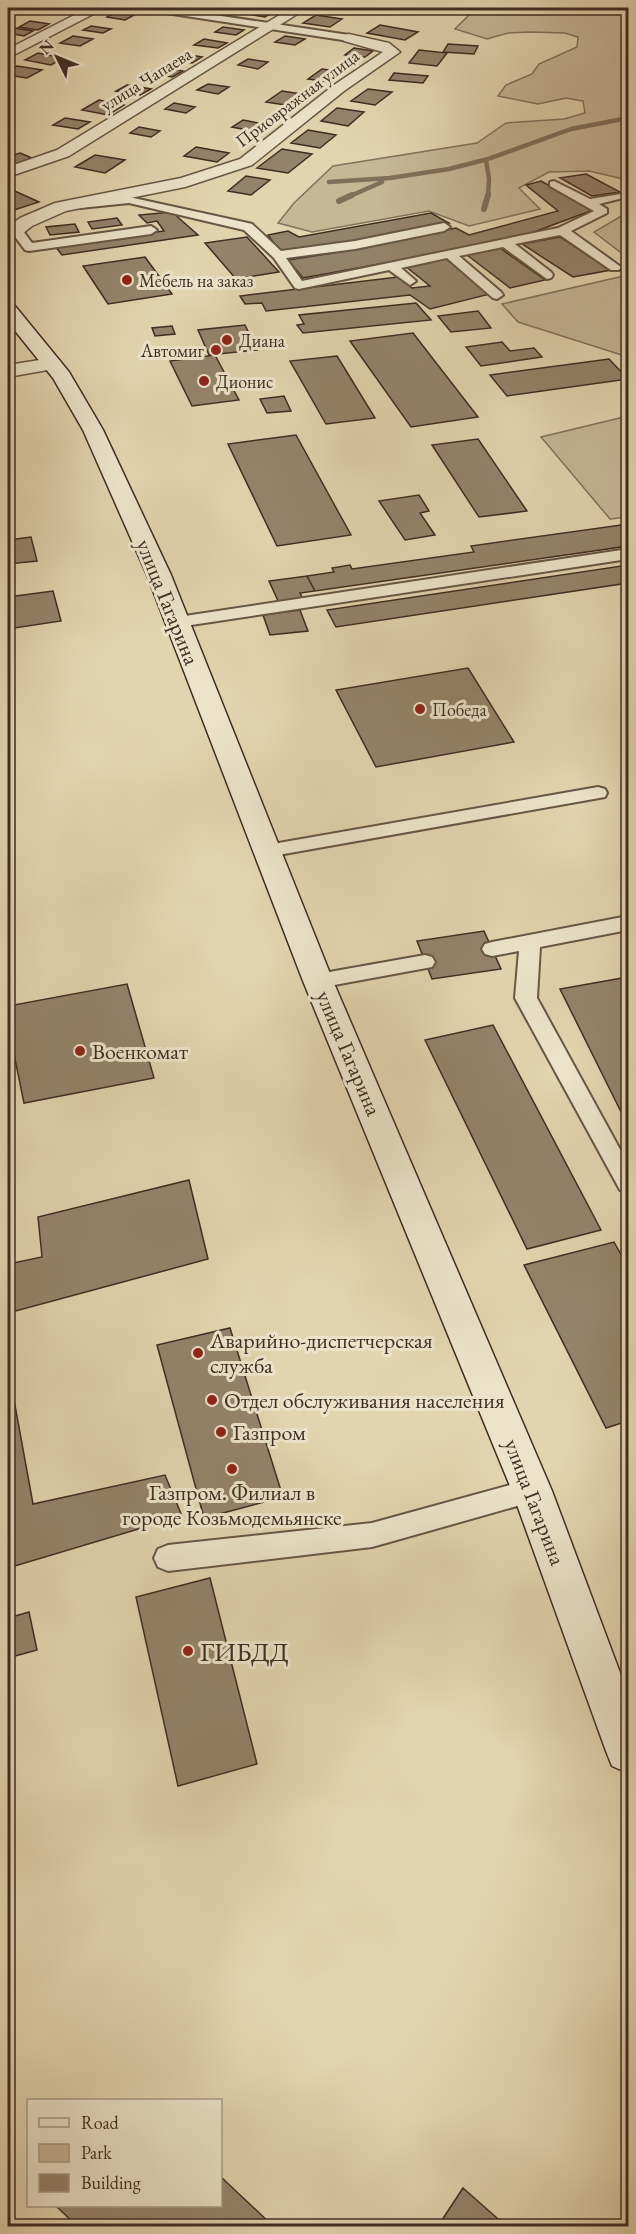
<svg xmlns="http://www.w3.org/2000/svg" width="636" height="2234" font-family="'EB Garamond',serif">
<rect width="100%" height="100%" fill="#e2d4ae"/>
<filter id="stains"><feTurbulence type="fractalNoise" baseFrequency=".00333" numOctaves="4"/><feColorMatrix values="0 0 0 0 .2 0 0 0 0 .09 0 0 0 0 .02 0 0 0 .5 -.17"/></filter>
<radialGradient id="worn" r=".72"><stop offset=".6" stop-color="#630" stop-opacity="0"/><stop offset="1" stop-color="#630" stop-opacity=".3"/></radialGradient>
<!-- green -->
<path fill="#c6b796" stroke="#83725c" stroke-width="1.5" d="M476 8H628V180L589 171 549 172 519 188 540 209 469 226 429 211 312 232 278 223 294 203 333 166 477 143 506 123 564 119 585 113 583 101 566 98 538 104 498 96 506 85 532 74 539 64 577 47 578 37 565 33 530 32 508 33 487 39 455 29Z
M628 212V258L594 232Z
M628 275V357L518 322 502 304Z
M628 416V517L610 519 541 437Z"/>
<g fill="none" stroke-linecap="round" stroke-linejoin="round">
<!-- stream-far1 -->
<path stroke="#806f5a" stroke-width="4.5" d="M486 160 489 179 488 197
M329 182 390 178 449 169 488 159 571 129 628 118
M348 197 382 182"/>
<!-- stream -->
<path stroke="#806f5a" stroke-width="6" d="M339 201 352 195
M484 209 488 195"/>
</g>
<!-- building -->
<path fill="#94836b" stroke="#402c23" stroke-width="1.5" d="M52 8H79L68 13 48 10Z
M258 8H265L278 9 265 17 247 14Z
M119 10 138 13 125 20 107 17Z
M316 15 342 19 330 27 303 23Z
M30 21 49 24 38 30 19 27Z
M380 25 418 32 405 40 367 33Z
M91 26 111 29 103 33 83 30Z
M223 27 244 30 236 35 215 32Z
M14 28 33 31 24 36 8 33Z
M73 36 93 39 80 46 60 43Z
M285 36 305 39 295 45 275 42Z
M204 39 227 43 218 48 194 45Z
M448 44 478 46 474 54 443 52Z
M354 48 373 51 365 57 345 55Z
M419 50 447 53 437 66 409 63Z
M38 53 63 58 51 65 25 60Z
M184 54 202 57 192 63 174 60Z
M248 59 268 62 258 69 238 65Z
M17 66 42 70 27 78 8 75V71Z
M161 67 183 71 172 77 150 73Z
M322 69 343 72 329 82 308 79Z
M394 73 428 76 423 83 389 80Z
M208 84 229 87 218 94 197 90Z
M127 85 151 89 140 95 116 91Z
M368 89 392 92 375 105 351 101Z
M282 91 308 95 292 106 266 102Z
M99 100 124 105 108 115 82 110Z
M174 103 195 107 186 113 165 109Z
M337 108 364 112 348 126 321 121Z
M65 118 90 122 78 129 53 125Z
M243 120 268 125 258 132 232 127Z
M139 127 160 131 151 137 130 133Z
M308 130 336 135 320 148 291 143Z
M196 147 229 153 217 162 184 156Z
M282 149 312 154 288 173 257 168Z
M20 153 34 159 16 165 8 161V157Z
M95 155 125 160 105 173 75 167Z
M586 174 620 192 592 196 560 178Z
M246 176 270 180 251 195 228 191Z
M541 181 593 210 531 233 407 259 303 278 288 260 365 248 364 246 456 228 469 235 558 211 526 185Z
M8 188 39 202 8 212Z
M172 212 198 235 62 255 55 246 164 231 157 221 147 223 139 215Z
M431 213 449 223 390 233 391 237 302 250H279L268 235 288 231 299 237Z
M117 218 122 225 92 229 88 222Z
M75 224 79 232 50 235 46 227Z
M247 237 279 272 236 279 205 243Z
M560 237 611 270 573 277 522 244Z
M500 248 545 280 510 288 467 255Z
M145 257 172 294 108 304 83 266Z
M446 259 490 294 430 309 410 295 266 311 262 303 245 304 240 296 398 277 412 288 430 286 405 266Z
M416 303 431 320 303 333 297 325 304 324 299 315Z
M478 311 491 328 451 332 438 316Z
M245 325 257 350 209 355 198 330Z
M172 326 175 334 155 336 152 328Z
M413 333 478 417 411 427 350 341Z
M502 342 510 351 534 348 542 357 481 366 466 347Z
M215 355 239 400 192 406 170 361Z
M337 356 375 418 326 424 290 361Z
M609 359 628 379 507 396 490 375Z
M284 396 291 411 267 413 260 399Z
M296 435 351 535 277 546 228 444Z
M478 439 527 511 479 517 432 445Z
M419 495 429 511 420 513 435 535 405 540 379 501Z
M628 524V546L315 591 307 576 334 572 332 568 350 565 352 569 474 552 471 546Z
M31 537 37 561 8 564V540Z
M628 565V583L336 627 327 610Z
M307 576 315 591 300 593 303 599 279 603 269 581Z
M53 591 61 621 8 629V597Z
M300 610 308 631 270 635 263 615Z
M468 668 514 742 376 767 336 690Z
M484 931 501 969 432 979 417 941Z
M628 977V1126L560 989Z
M127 984 154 1078 24 1103 8 1025V1006Z
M493 1025 601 1230 527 1249 425 1040Z
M189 1180 208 1259 8 1313V1264L42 1257 38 1217Z
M614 1242 628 1267V1421L606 1428 524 1265Z
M230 1328 283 1497 204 1518 157 1345Z
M8 1367 33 1504 165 1475 182 1516 8 1568Z
M210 1578 257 1764 178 1786 136 1597Z
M29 1612 37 1650 8 1658V1618Z
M220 2176 273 2226H77L56 2206H220Z
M463 2188 506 2226H438Z"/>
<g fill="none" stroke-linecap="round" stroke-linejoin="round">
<!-- lane casing -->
<g stroke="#685646" stroke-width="4">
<path id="lane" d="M148 8H168L349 35 354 38 349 41 153 11Z
M554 181 590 199 627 193V197L599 204 607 209V213L571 231 621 267 619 270H611L560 235 515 244 551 272 553 275 551 278 547 279 503 247 459 256 501 292 503 295 497 299 493 298 447 258 401 268 416 281 410 285 389 270 299 289 295 288 274 258 244 230 129 203 80 208 74 205 80 202 129 197 248 223 252 224 281 251 355 241 444 223 450 227 444 231 355 249 286 258 302 281 558 228 594 211 550 186V182Z
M16 226 20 227 32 243 151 226 157 230 151 234 29 251 25 250 10 230Z
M628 549V559L178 627 170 622 178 617Z
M598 787 605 789 607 793 605 797 267 857 260 855 257 851 260 847 267 845Z
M628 916V930L540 947 537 998 628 1164V1193L620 1190 515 998 519 951 492 956 485 954 482 949 485 944 492 942Z
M425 955 432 957 435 962 432 967 318 988 311 986 308 981 311 976 318 974Z
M532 1479 542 1483 545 1491 542 1499 372 1547 168 1571 158 1567 154 1558 158 1549 168 1545 372 1523Z"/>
</g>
<!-- street casing -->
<g stroke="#685646" stroke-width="3">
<path id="street" d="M88 8H105L8 58V49Z
M291 8H307L69 156 8 177V167L57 150Z
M349 34 389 43 400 52 344 91 252 165 185 187 66 211 32 226 22 234 8 238V227L20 218 55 203 181 178 240 159 334 85 383 52 344 41 342 38 344 35Z
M52 358 59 360 62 364 59 368 8 377V365Z"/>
</g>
<!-- secondary casing -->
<g stroke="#402c23" stroke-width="3">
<path id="secondary" d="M8 304 15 306 69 372 103 430 171 575 333 981 552 1491 628 1694V1773L612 1766 606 1751 512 1491 303 981 147 575 83 430 53 378 8 322Z"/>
</g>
<!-- lane -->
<use href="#lane" fill="#ece3ca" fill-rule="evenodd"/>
<!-- street -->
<use href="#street" fill="#ece3ca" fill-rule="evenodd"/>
<!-- secondary -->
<use href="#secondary" fill="#ece3ca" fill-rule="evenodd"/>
</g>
<!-- markers -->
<g fill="#8f2418" stroke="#ece3ca" stroke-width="2">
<circle cx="127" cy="280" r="6"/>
<circle cx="227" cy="340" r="6"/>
<circle cx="216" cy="350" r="6"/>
<circle cx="204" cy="381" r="6"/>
<circle cx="420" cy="709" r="6"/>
<circle cx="80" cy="1051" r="6"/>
<circle cx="198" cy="1353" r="6"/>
<circle cx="212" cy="1400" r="6"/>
<circle cx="221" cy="1432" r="6"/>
<circle cx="232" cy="1469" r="6"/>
<circle cx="188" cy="1651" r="6"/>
</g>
<g text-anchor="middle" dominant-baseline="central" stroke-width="6" stroke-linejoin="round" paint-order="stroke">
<!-- far-street labels -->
<g font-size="18" fill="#402c23" stroke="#ece3ca">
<text transform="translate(146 79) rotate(-32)">улица Чапаева</text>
<text transform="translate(297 98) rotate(-37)">Приовражная улица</text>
</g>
<!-- far-poi labels -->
<g font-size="18" fill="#402c23" stroke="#ece3ca" text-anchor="start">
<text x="139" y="280">Мебель на заказ</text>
<text x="239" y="340">Диана</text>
<text x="204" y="350" text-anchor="end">Автомиг</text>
<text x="216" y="381">Дионис</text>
<text x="432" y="709">Победа</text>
</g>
<!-- street labels -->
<g font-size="22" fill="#402c23" stroke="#ece3ca">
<text transform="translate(168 602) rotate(68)">улица Гагарина</text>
<text transform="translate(349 1053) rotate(67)">улица Гагарина</text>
<text transform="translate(535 1502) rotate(69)">улица Гагарина</text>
</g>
<!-- poi labels -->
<g font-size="22" fill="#402c23" stroke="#ece3ca" text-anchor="start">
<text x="92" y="1051">Военкомат</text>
<text x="210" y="1340">Аварийно-диспетчерская<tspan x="210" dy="25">служба</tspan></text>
<text x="224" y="1400">Отдел обслуживания населения</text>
<text x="233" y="1432">Газпром</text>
<text x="232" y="1492" text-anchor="middle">Газпром. Филиал в<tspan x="232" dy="25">городе Козьмодемьянске</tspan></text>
</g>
<!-- near-poi labels -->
<g font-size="27" fill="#402c23" stroke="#ece3ca" text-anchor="start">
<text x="200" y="1651">ГИБДД</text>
</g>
</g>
<!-- margin -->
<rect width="636" height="2234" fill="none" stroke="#e2d4ae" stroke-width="30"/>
<rect x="9" y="9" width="618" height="2216" fill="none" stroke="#402c23" stroke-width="3"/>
<rect x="15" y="15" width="606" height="2204" fill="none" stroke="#402c23" stroke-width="1.5"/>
<!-- legend -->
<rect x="27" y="2099" width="195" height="108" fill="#ece3ca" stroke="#a79a87" stroke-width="1.5"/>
<rect x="39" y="2118" width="30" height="9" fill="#ece3ca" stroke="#a79a87" stroke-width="1.5"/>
<text x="81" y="2129" font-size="18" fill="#402c23">Road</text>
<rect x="39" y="2144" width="30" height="18" fill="#c6b796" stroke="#a79a87" stroke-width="1.5"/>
<text x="81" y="2159" font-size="18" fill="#402c23">Park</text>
<rect x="39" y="2174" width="30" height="18" fill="#94836b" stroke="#a79a87" stroke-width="1.5"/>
<text x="81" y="2189" font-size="18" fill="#402c23">Building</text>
<!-- north arrow -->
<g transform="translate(57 57) rotate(313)" stroke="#ece3ca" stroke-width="4.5" paint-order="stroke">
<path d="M0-4.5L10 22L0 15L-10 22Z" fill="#402c23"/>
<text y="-9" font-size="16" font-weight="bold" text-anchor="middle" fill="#402c23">N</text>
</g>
<rect width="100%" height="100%" filter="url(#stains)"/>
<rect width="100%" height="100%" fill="url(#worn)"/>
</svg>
